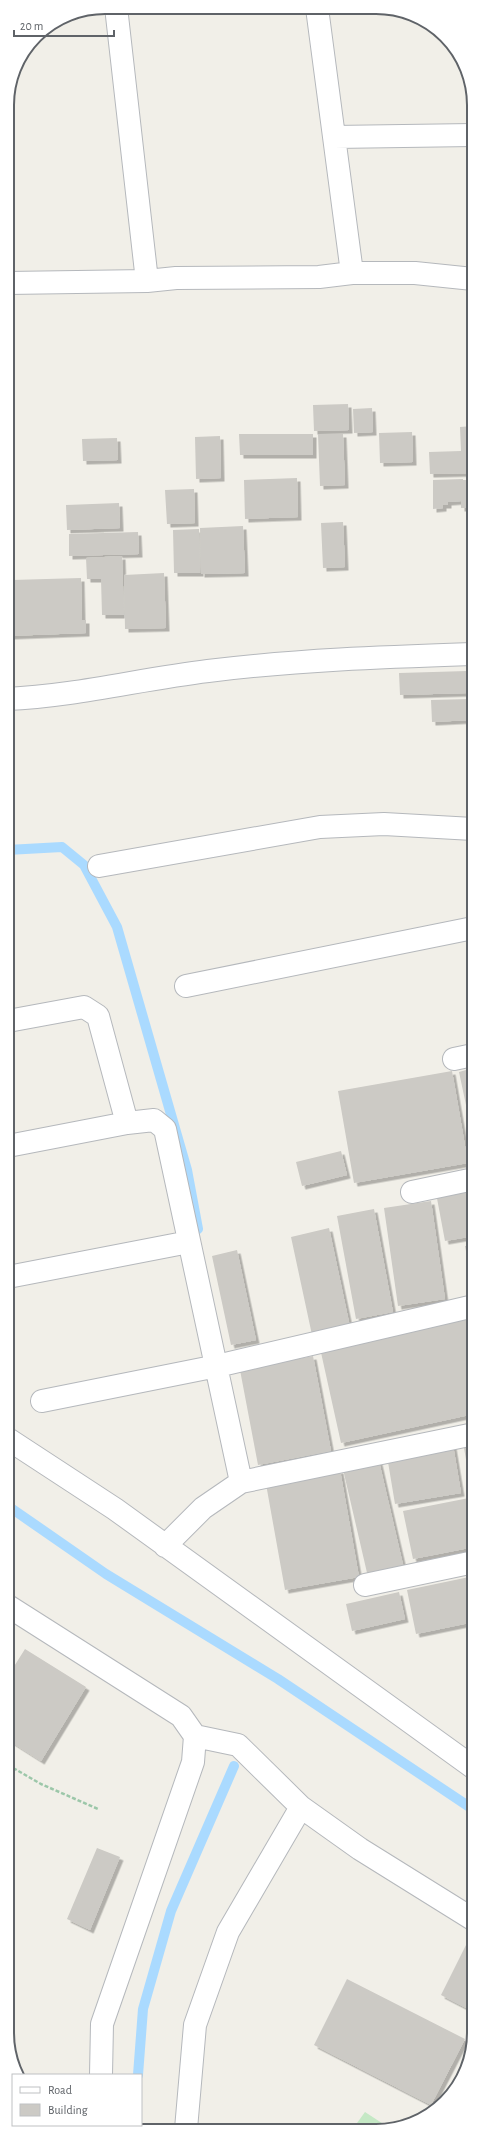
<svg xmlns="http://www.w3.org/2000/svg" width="481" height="2138" font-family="'Alegreya Sans',sans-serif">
<defs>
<filter id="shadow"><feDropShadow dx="3.5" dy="3.5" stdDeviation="0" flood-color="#0004"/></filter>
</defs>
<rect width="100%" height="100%" fill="#f1efe8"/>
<!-- green -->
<path fill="#c5e8c5" d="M365 2112 391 2129 352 2130Z"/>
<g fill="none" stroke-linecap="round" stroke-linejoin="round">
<!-- stream -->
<path stroke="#aadaff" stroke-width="10" d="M7 850 62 847 84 865 117 927 187 1170 198 1229
M8 1506 106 1574 278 1679 474 1810
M138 2075 143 2009 171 1911 234 1766
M133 2129 134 2125"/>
</g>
<!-- building -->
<path fill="#cccac5" filter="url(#shadow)" d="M348 404 349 430 314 431 313 405Z
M372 408 373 432 354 433 353 409Z
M473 426V473L430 474 429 452 461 451 460 427Z
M412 432 413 462 380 463 379 433Z
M239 434H313V455H240Z
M318 434H343L345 485 320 486Z
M220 436 221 478 196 479 195 437Z
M117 438 118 460 83 461 82 439Z
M297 478 298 517 245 519 244 480Z
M463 479V480H473V508H461V501L448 502V505H443V508L433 509V480Z
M194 489 195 523 167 524 165 490Z
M119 503 120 528 67 530 66 505Z
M343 522 345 567 323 568 321 523Z
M243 526 245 573 201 574 200 528Z
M199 529 200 573H174L173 530Z
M138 532 139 554 69 556V534Z
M122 556 124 615H102L101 579H87L86 558Z
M164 573 166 628 125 629 124 575Z
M81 578 82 620H86V633L7 636V584H12V580Z
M467 671V693L400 695 399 673Z
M470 699 471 720 432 722 431 700Z
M473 1068V1138L459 1072Z
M452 1071 468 1163 354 1183 338 1091Z
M341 1151 347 1175 302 1186 296 1162Z
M474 1186V1236L445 1241 436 1193Z
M431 1201 445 1299 398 1306 384 1208Z
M374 1209 393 1312 356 1319 337 1216Z
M329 1228 350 1327 312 1335 291 1237Z
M474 1245V1286H473L465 1246Z
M237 1250 256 1340 231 1345 212 1256Z
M474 1315V1414L341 1443 320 1348Z
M313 1356 331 1451 258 1465 240 1370Z
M474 1440V1488L471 1489 463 1442Z
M453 1445 461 1493 395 1504 387 1456Z
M378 1457 404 1569 368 1577 342 1465Z
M340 1470 359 1577 285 1590 266 1484Z
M474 1497V1547L413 1559 403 1511Z
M474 1576V1622L416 1634 407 1590Z
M399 1592 405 1619 352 1631 346 1604Z
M25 1649 86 1687 41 1761 8 1740V1676Z
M97 1848 120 1857 90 1930 67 1919Z
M474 1929V2012L441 1995Z
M347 1979 465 2039 431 2105 314 2045Z"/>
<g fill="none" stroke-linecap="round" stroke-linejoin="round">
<!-- minor casing -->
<g stroke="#b5b8bc" stroke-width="24">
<path id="minor" d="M116 7 147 281
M317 8 352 273
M334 137 473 135
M7 283 147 281 176 278 319 277 352 273H415L473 279
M7 699C75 696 141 679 208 671 296 660 385 657 473 654
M99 866 320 827 384 824 473 829
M186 986 473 928
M8 1021 84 1007 98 1016 127 1123
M454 1059 473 1055
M8 1146 127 1123 154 1120 165 1129 241 1482 203 1508 165 1546
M412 1192 474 1179
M8 1277 189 1242
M42 1401 217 1366 474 1306
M8 1439 115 1509 474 1768
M241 1482 474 1434
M365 1585 474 1562
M8 1606 181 1716 195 1736 193 1762 102 2024 101 2075
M195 1736 238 1745 301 1807 360 1849 474 1920
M99 2129 100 2125
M186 2129 195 2025 228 1932 301 1807"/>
</g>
<!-- path -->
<path stroke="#9cc7a9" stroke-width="2.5" stroke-dasharray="4 2" stroke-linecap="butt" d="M8 1765 41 1784 98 1809"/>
<!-- minor -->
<use href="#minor" stroke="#fff" stroke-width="22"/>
</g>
<!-- crop -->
<path d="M0 0H481V2138H0ZM105 14H376A91 91 0 0 1 467 105V2033A91 91 0 0 1 376 2124H105A91 91 0 0 1 14 2033V105A91 91 0 0 1 105 14Z" fill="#fff" fill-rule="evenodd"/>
<path fill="none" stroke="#5f6368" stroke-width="2" d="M105 14H376A91 91 0 0 1 467 105V2033A91 91 0 0 1 376 2124H105A91 91 0 0 1 14 2033V105A91 91 0 0 1 105 14Z"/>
<!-- legend -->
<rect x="12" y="2074" width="130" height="52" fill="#ffffff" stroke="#bfc1c3"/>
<rect x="20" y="2087" width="20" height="6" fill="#ffffff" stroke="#bfc1c3"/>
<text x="48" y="2094" font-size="12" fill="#5f6368">Road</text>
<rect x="20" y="2104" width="20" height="12" fill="#cccac5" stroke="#bfc1c3"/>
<text x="48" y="2114" font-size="12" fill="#5f6368">Building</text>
<!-- scale -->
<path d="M14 30v6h100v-6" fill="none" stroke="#5f6368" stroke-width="2"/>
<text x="20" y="30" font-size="12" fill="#5f6368" stroke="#ffffff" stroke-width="3" paint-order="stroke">20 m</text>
</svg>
